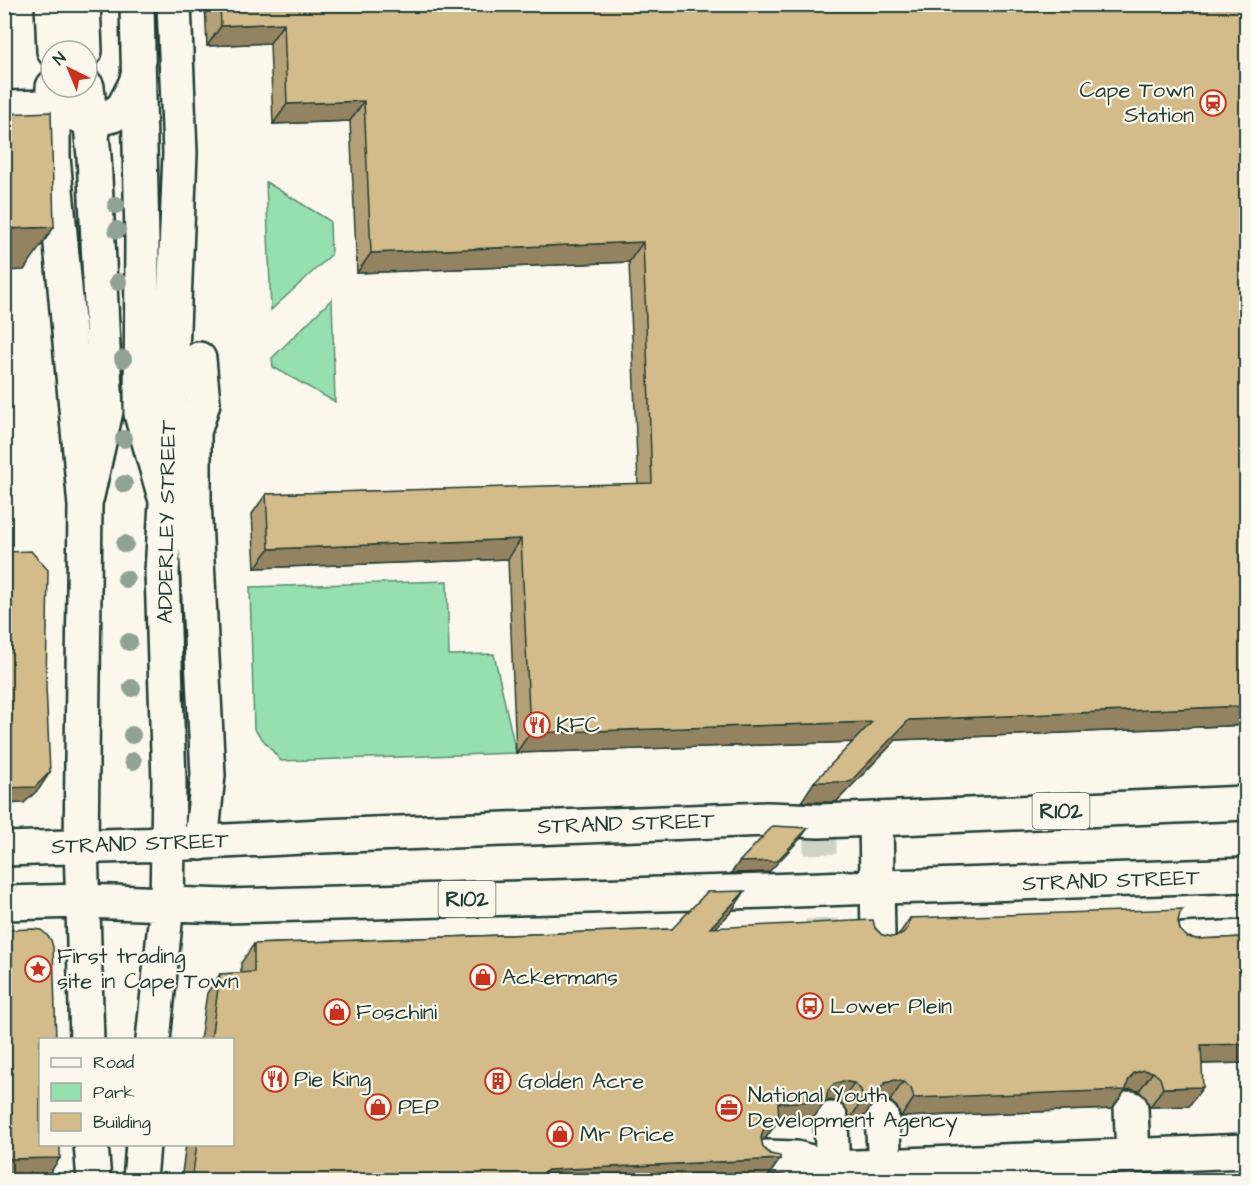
<svg xmlns="http://www.w3.org/2000/svg" width="1251" height="1185" font-family="'Architects Daughter',sans-serif">
<rect width="100%" height="100%" fill="#fbf7ec"/>
<filter id="ink" filterUnits="userSpaceOnUse"><feTurbulence type="fractalNoise" baseFrequency=".0167" numOctaves="2"/><feDisplacementMap in="SourceGraphic" scale="12" xChannelSelector="R" yChannelSelector="G"/><feConvolveMatrix kernelMatrix="1 2 1 2 8 2 1 2 1" color-interpolation-filters="sRGB"/></filter>
<g filter="url(#ink)">
<!-- green -->
<path fill="#96dfae" stroke="#5a8e71" stroke-width="1.5" d="M266 182 330 221 331 255 271 310Z
M332 299 335 402 273 367 272 358Z
M447 581 449 655 494 654 516 753 281 761 254 729 250 587Z"/>
<g fill="none" stroke-linecap="round" stroke-linejoin="round">
<!-- minor-tunnel -->
<path stroke="#cfd2c7" stroke-width="33" stroke-dasharray="33 16" stroke-linecap="butt" d="M819 821 824 968"/>
<!-- minor casing -->
<g stroke="#1f3d34" stroke-width="38">
<path id="minor" d="M83 4 85 51
M137 4 142 240 141 414 164 494
M87 87 94 156 106 411 87 496
M4 108 52 107 89 119 101 118 113 115 123 108 135 85 138 76
M199 359 203 403 194 432V501L208 775 201 843
M876 819 878 938
M1183 940 1246 937
M1131 1108 1133 1156
M882 1118 886 1180
M831 1119 833 1180
M766 1157 796 1158 833 1168
M801 1180 833 1168 1246 1151"/>
</g>
<!-- major casing -->
<g stroke="#1f3d34" stroke-width="38">
<path id="major" d="M52 4 54 51
M53 87V157L85 506 81 847 87 1040
M4 849 168 844 322 836 767 819 819 821 876 819 1246 803
M4 903 83 901 227 906 767 891 877 887 928 886 1246 875
M153 1040 167 904 169 782 162 572 166 503 180 153 174 4
M91 1144 94 1180
M140 1180 143 1144"/>
</g>
<!-- minor -->
<use href="#minor" stroke="#fbf7ec" stroke-width="33"/>
<!-- major -->
<use href="#major" stroke="#fbf7ec" stroke-width="33"/>
</g>
<!-- trees -->
<g fill="#8fa294">
<circle cx="116" cy="205" r="9"/>
<circle cx="117" cy="230" r="9"/>
<circle cx="118" cy="282" r="9"/>
<circle cx="123" cy="359" r="9"/>
<circle cx="124" cy="439" r="9"/>
<circle cx="124" cy="484" r="9"/>
<circle cx="125" cy="544" r="9"/>
<circle cx="126" cy="579" r="9"/>
<circle cx="129" cy="642" r="9"/>
<circle cx="132" cy="688" r="9"/>
<circle cx="132" cy="735" r="9"/>
<circle cx="133" cy="761" r="9"/>
</g>
<!-- wall -->
<path fill="#b5a177" stroke="#1f3d34" stroke-width="1.5" d="M205 4H1246V725L896 740 836 802H801L853 742 516 753 508 559 255 568 252 514 266 494 638 484 629 262 357 273 350 121 273 124 270 43 207 46Z
M732 911 715 928H875L882 935 892 937 898 936 910 918 1179 914 1178 921 1180 930 1187 937 1197 939 1246 937V1063L1202 1064 1189 1106 1150 1107 1146 1098 1139 1091 1131 1089 1125 1091 1112 1109 901 1117 897 1107 890 1101 881 1099 875 1101 863 1118 850 1119 847 1110 840 1103 830 1100 825 1102 812 1120 777 1122 765 1139 761 1140 763 1147 770 1154 780 1159 767 1178 721 1180H181L186 1144H232V1040H200L207 993 220 974 241 973V963L254 944 672 929Z"/>
<!-- shaded-wall -->
<path fill="#948361" stroke="#1f3d34" stroke-width="1.5" d="M284 23 270 43 207 46 221 26Z
M364 101 350 121 273 124 287 104Z
M54 227 24 270 4 271V229Z
M643 242 629 262 357 273 371 253Z
M521 539 508 559 255 568 269 549Z
M1246 706V725L896 740 836 802H801L814 782 909 720Z
M872 722 858 742 516 753 530 733Z
M50 772 39 789 24 803 4 804V788Z
M808 828 800 839 769 872 731 873 739 862Z
M745 891 732 911 696 948 710 928Z
M1246 1044V1063L1188 1064 1201 1045Z
M1144 1070 1153 1072 1139 1091 1131 1089 1125 1091 1112 1109 901 1117 914 1098 1128 1081 1134 1073Z
M895 1080 903 1082 890 1101 881 1099 875 1101 863 1118 850 1119 863 1099 879 1090 885 1083Z
M843 1081 854 1083 840 1103 830 1100 825 1102 812 1120 777 1122 765 1139 757 1141 778 1103 828 1090 834 1084Z
M1203 1087 1189 1106 1150 1107 1163 1088Z
M60 1158 45 1180H4V1159Z
M780 1159 767 1178 721 1180H533L548 1170Z"/>
<!-- building -->
<path fill="#d3bb8a" stroke="#1f3d34" stroke-width="1.5" d="M220 4H1246V706L909 720 850 782H814L872 722 530 733 521 539 269 549 266 494 652 483 643 242 371 253 364 101 287 104 284 23 221 26Z
M51 112 54 227 4 229V114Z
M6 502V552L31 551 48 570 46 686 50 772 35 787 4 788V503Z
M773 826 808 828 777 861 739 862Z
M745 891 710 928 873 920 875 928 882 935 892 937 901 935 908 928 910 918 1183 909 1180 913 1178 921 1180 930 1187 937 1197 939 1246 937V1044L1201 1045 1203 1087 1163 1088 1160 1078 1153 1072 1144 1070 1134 1073 1128 1081 1126 1090 914 1098 911 1088 903 1082 895 1080 885 1083 879 1090 877 1099H863L861 1090 854 1083 843 1081 834 1084 828 1090 826 1101 778 1103 779 1119 770 1121 764 1127 761 1138 763 1147 770 1154 780 1156V1159L548 1170 533 1180H192L197 1144H232V1040H211L220 974 254 972V944L672 929 707 892Z
M33 929 41 930 46 934 51 940 53 947 56 1040H40V1144H60V1158L4 1159V930Z"/>
</g>
<!-- icons -->
<defs>
<g id="station-ring" transform="scale(1.35)"><circle r="9.5" fill="#fbf7ec" stroke="#c8321e" stroke-width="1.5"/><path d="M-3-6H3Q5-6 5-4V2Q5 4 3 4L4.5 6H3L1.5 4h-3L-3 6H-4.5L-3 4Q-5 4-5 2V-4Q-5-6-3-6ZM-3.5-4v3h7v-3ZM-3.5 1v1.5H-2V1ZM2 1v1.5H3.5V1Z" fill="#c8321e"/></g>
<g id="restaurant-ring" transform="scale(1.35)"><circle r="9.5" fill="#fbf7ec" stroke="#c8321e" stroke-width="1.5"/><path d="M-5-6h1v4h1v-4h1v4h1v-4h1v5L-1.5 .5V6h-2V.5L-5-1ZM5-6V6H3V1.5H1.5Q1.5-4 5-6Z" fill="#c8321e"/></g>
<g id="sight-ring" transform="scale(1.35)"><circle r="9.5" fill="#fbf7ec" stroke="#c8321e" stroke-width="1.5"/><path d="M0-6L1.8-2.2L6-1.7L2.9 1.2L3.7 5.4L0 3.3L-3.7 5.4L-2.9 1.2L-6-1.7L-1.8-2.2Z" fill="#c8321e"/></g>
<g id="shop-ring" transform="scale(1.35)"><circle r="9.5" fill="#fbf7ec" stroke="#c8321e" stroke-width="1.5"/><path d="M-5-2.5h2.3a2.7 3.5 0 0 1 5.4 0H5L5.5 6h-11ZM-1.5-2.5h3a1.5 2.3 0 0 0-3 0Z" fill="#c8321e"/></g>
<g id="bus-ring" transform="scale(1.35)"><circle r="9.5" fill="#fbf7ec" stroke="#c8321e" stroke-width="1.5"/><path d="M-5-6H5V4H4V6H2V4H-2V6H-4V4H-5ZM-3.5-4V0h7V-4ZM-3.5 1.2v1.5H-2V1.2ZM2 1.2v1.5H3.5V1.2Z" fill="#c8321e"/></g>
<g id="building-ring" transform="scale(1.35)"><circle r="9.5" fill="#fbf7ec" stroke="#c8321e" stroke-width="1.5"/><path d="M-4-6H4V6H1V3H-1V6H-4ZM-2.5-4.3h1.7v1.8h-1.7ZM.8-4.3h1.7v1.8H.8ZM-2.5-1h1.7V.8h-1.7ZM.8-1h1.7V.8H.8Z" fill="#c8321e"/></g>
<g id="office-ring" transform="scale(1.35)"><circle r="9.5" fill="#fbf7ec" stroke="#c8321e" stroke-width="1.5"/><path d="M-6-3h4V-5.5h4V-3h4V5H-6ZM-1-4.5V-3h2v-1.5ZM-6 0V1H6V0Z" fill="#c8321e"/></g>
</defs>
<g fill-rule="evenodd">
<use href="#station-ring" x="1213" y="103"/>
<use href="#restaurant-ring" x="537" y="725"/>
<use href="#sight-ring" x="38" y="969"/>
<use href="#shop-ring" x="483" y="977"/>
<use href="#bus-ring" x="810" y="1006"/>
<use href="#shop-ring" x="337" y="1012"/>
<use href="#restaurant-ring" x="275" y="1079"/>
<use href="#building-ring" x="498" y="1081"/>
<use href="#shop-ring" x="378" y="1107"/>
<use href="#office-ring" x="729" y="1108"/>
<use href="#shop-ring" x="560" y="1134"/>
</g>
<g text-anchor="middle" dominant-baseline="central" stroke-width="4.5" stroke-linejoin="round" paint-order="stroke">
<!-- shield labels -->
<g fill="#fbf7ec" stroke="#61756b" stroke-width="1.5">
<rect x="1032.5" y="793" width="57" height="36" rx="4.5"/>
<rect x="438.5" y="881" width="57" height="36" rx="4.5"/>
</g>
<g font-size="21" font-weight="bold" fill="#1f3d34">
<text x="1061" y="811">R102</text>
<text x="467" y="899">R102</text>
</g>
<!-- poi labels -->
<g font-size="22" fill="#1f3d34" stroke="#fbf7ec" text-anchor="start">
<text x="1194" y="90" text-anchor="end">Cape Town<tspan x="1194" dy="25">Station</tspan></text>
<text x="556" y="725">KFC</text>
<text x="57" y="956">First trading<tspan x="57" dy="25">site in Cape Town</tspan></text>
<text x="502" y="977">Ackermans</text>
<text x="830" y="1006">Lower Plein</text>
<text x="356" y="1012">Foschini</text>
<text x="294" y="1079">Pie King</text>
<text x="518" y="1081">Golden Acre</text>
<text x="748" y="1095">National Youth<tspan x="748" dy="25">Development Agency</tspan></text>
<text x="398" y="1107">PEP</text>
<text x="580" y="1134">Mr Price</text>
</g>
<!-- street labels -->
<g font-size="22" fill="#1f3d34" stroke="#fbf7ec">
<text transform="translate(167 522) rotate(-89)">ADDERLEY STREET</text>
<text transform="translate(626 824) rotate(-2)">STRAND STREET</text>
<text transform="translate(140 844) rotate(-2)">STRAND STREET</text>
<text transform="translate(1111 881) rotate(-2)">STRAND STREET</text>
</g>
</g>
<!-- margin -->
<rect width="1251" height="1185" fill="none" stroke="#fbf7ec" stroke-width="24"/>
<rect x="12" y="12" width="1227" height="1161" fill="none" stroke="#1f3d34" stroke-width="2" filter="url(#ink)"/>
<!-- legend -->
<rect x="39" y="1038" width="195" height="108" fill="#fbf7ec" stroke="#a3ada2" stroke-width="1.5"/>
<rect x="51" y="1058" width="30" height="9" fill="#fbf7ec" stroke="#a3ada2" stroke-width="1.5"/>
<text x="93" y="1068" font-size="18" fill="#1f3d34">Road</text>
<rect x="51" y="1083" width="30" height="18" fill="#96dfae" stroke="#a3ada2" stroke-width="1.5"/>
<text x="93" y="1098" font-size="18" fill="#1f3d34">Park</text>
<rect x="51" y="1113" width="30" height="18" fill="#d3bb8a" stroke="#a3ada2" stroke-width="1.5"/>
<text x="93" y="1128" font-size="18" fill="#1f3d34">Building</text>
<!-- north arrow -->
<g transform="translate(69 69) rotate(317)"><circle r="28" fill="#fbf7ec" stroke="#a3ada2" stroke-width="1.5"/>
<path d="M0-4.5L10 22L0 15L-10 22Z" fill="#c8321e"/>
<text y="-9" font-size="16" font-weight="bold" text-anchor="middle" fill="#1f3d34">N</text>
</g>
</svg>
